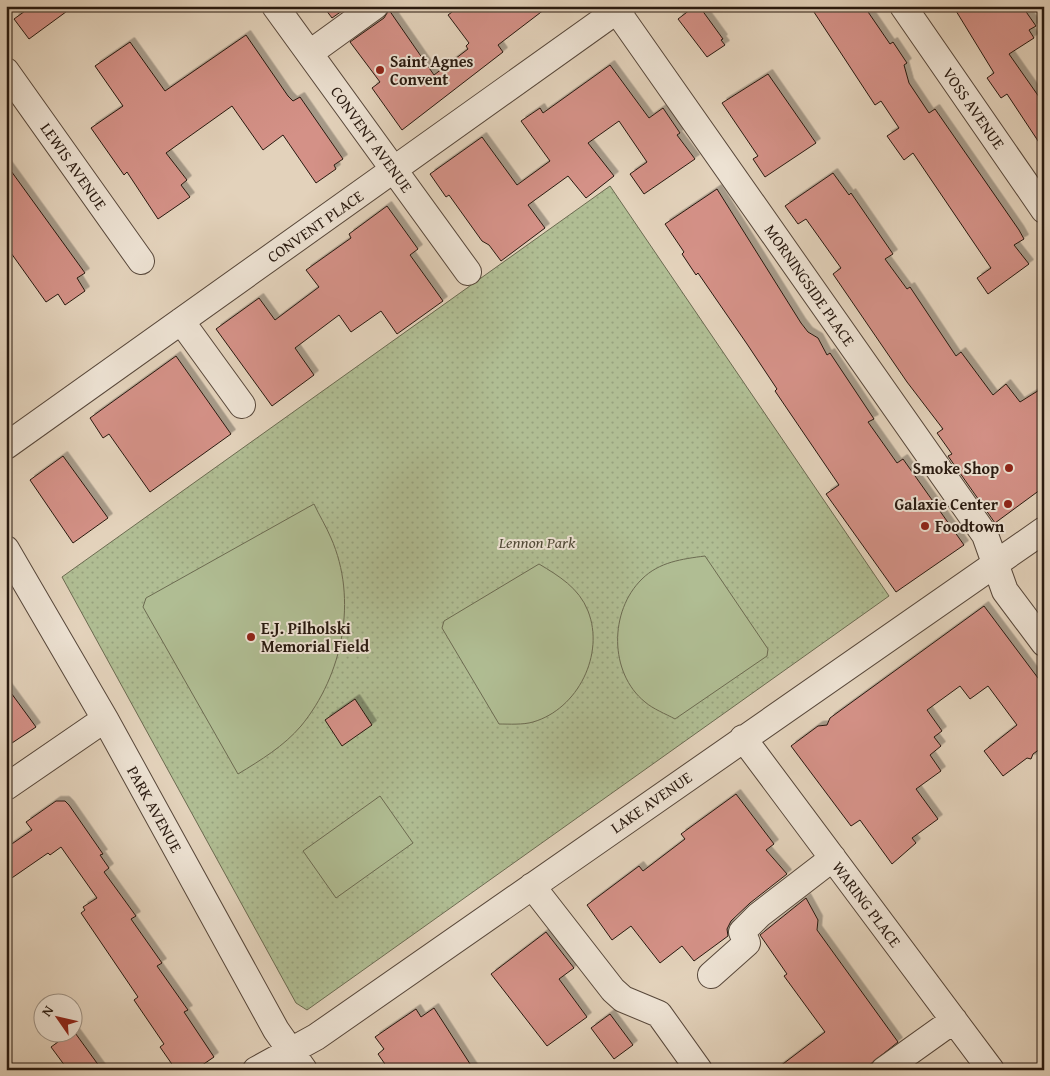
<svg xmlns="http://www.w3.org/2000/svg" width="1050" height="1076" font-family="'Gentium Book Plus',serif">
<defs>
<pattern id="park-dots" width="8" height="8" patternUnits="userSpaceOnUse" patternTransform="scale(1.25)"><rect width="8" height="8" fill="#b0bd93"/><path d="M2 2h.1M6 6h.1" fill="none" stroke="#97a27e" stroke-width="1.8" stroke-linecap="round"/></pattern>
<filter id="shadow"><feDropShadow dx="4.5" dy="-4.5" stdDeviation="0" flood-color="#0004"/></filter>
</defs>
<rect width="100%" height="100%" fill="#e3d2bb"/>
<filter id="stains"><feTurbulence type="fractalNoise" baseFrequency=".004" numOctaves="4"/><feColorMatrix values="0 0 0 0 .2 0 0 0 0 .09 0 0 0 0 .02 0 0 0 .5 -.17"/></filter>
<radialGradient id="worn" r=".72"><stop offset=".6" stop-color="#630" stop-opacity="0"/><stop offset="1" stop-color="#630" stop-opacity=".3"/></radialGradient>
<!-- park -->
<path fill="url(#park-dots)" stroke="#6c6b51" d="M610 186 889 596 307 1010 296 1003 62 577Z"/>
<!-- pitch -->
<path fill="#b0bd93" stroke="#6c6b51" d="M314 504C319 515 326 526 331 538 358 599 343 675 301 726 284 746 261 760 238 774L143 607 146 598Z
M705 556 768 649 767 656 675 719C666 714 653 709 645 702 609 673 609 611 642 579 659 562 682 559 705 556Z
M539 564C559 576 579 588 588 611 605 654 578 709 533 722 523 725 509 724 499 724L442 628 444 621Z
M380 796 413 843 336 898 303 851Z"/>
<!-- building -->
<path fill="#d49187" stroke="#28190f" filter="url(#shadow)" d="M32 6H74L29 39 14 19Z
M323 6H349L332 18Z
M460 6H549L498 45 503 52 402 130 372 88 380 82 350 42 384 18 389 10 434 75 468 49 466 46 469 43 448 15Z
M695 6H699L723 39 721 40 725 45 707 57 678 19Z
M810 6H864L890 44 893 42 907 63 904 65 909 83 929 113 935 109 1019 230 1024 239 1014 245 1029 264 988 294 977 278 991 268 913 153 904 160 887 136 899 128 881 101 875 105Z
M953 6H1022L1036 26 1029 30 1034 38 1009 54 1044 104V150L1007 94 1001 98 987 78 994 73Z
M246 35 288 96 293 101 300 97 343 159 334 165 336 169 316 183 283 135 263 150 232 106 166 153 187 180 181 185 190 197 158 219 127 172 124 175 91 128 123 106 95 66 130 42 165 91Z
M610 65 649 118 663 108 680 133 677 135 695 159 644 194 630 174 647 162 619 121 588 143 614 176 586 198 568 176 528 205 545 228 501 261 489 245 482 241 449 195 446 197 430 174 482 137 517 185 550 161 521 121 540 108 543 113Z
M768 74 816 143 765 177 753 159 758 156 722 103Z
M6 164 85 273 77 278 85 291 65 305 58 294 46 302 6 246Z
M833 173 849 195 851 193 893 254 885 259 907 289 910 287 956 356 961 352 993 395 1006 384 1020 402 1044 387V487L995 523 948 456 952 454 937 433 943 429 907 382 833 274 841 268 806 219 798 224 785 206Z
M717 189 801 323 808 332 818 338 827 355 830 353 874 419 868 422 897 463 903 459 964 545 896 592 826 494 839 485 775 391 777 389 747 344 698 273 696 275 682 254 684 252 665 224Z
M387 206 418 249 410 255 443 301 397 334 381 311 351 332 339 315 295 348 314 375 272 406 216 329 259 298 275 320 319 287 306 270 351 238 349 234Z
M176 356 231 434 150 492 109 434 103 438 90 418Z
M63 456 108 518 73 543 30 480Z
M984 606 1044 686V746L1033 754 1031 759 1027 758 1003 776 984 751 1017 725 988 686 970 699 960 686 927 710 942 731 934 737 941 746 930 755 941 771 916 789 938 819 912 838 916 843 892 864 860 820 851 826 791 746 818 726 827 725 830 718Z
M6 686 36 727 6 747Z
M355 699 372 725 342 746 325 720Z
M736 794 774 844 766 850 787 874 750 903 731 921 727 929 728 936 694 961 682 946 660 963 631 926 612 940 587 905 639 866 643 871 685 839 681 834Z
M56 801H65L69 805 103 854 100 855 109 868 104 872 136 916 131 919 162 963 157 966 188 1010 184 1012 214 1057 195 1070H176L160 1047 164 1044 134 1000 138 997 81 913 85 910 83 907 97 898 61 847 50 855 48 853 6 882V848L32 830 26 822Z
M806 898 818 920 817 930 898 1042 863 1070H775L825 1032 784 976 787 974 760 935Z
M546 932 574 968 559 979 587 1017 547 1046 491 974Z
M434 1008 474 1070H389L378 1054 384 1049 375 1037 416 1009 421 1017Z
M610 1014 633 1045 614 1059 591 1028Z
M72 1031 73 1030 102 1070H68L51 1047 69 1034H72Z"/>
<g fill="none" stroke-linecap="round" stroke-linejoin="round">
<!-- minor casing -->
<g stroke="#57473a" stroke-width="28">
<path id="minor" d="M275 6 468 272
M903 6 1044 210
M617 11 985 535 1005 591 1044 643
M310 53 375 6
M6 71 141 261
M181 321 242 405
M6 446 623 6
M6 549 105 719 276 1030 304 1070
M743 738 991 1070
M6 787 105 719
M532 886 613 990 623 999 659 1014 699 1070
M711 975 747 943 742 932 759 915 833 858
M256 1070 316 1037 1044 530
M884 1070 954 1020"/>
</g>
<!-- minor -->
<use href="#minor" stroke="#ede2d3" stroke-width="26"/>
</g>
<!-- markers -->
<g fill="#8f2418" stroke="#ede2d3" stroke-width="2">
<circle cx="380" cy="70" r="5"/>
<circle cx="1009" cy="468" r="5"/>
<circle cx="1008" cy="504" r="5"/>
<circle cx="925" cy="526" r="5"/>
<circle cx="251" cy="637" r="5"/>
</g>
<g text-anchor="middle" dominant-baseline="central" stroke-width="4" stroke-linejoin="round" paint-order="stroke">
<!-- poi labels -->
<g font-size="16" font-weight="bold" fill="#28190f" stroke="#ede2d3" text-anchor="start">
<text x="390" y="61">Saint Agnes<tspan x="390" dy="18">Convent</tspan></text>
<text x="999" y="468" text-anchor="end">Smoke Shop</text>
<text x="998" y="504" text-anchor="end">Galaxie Center</text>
<text x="935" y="526">Foodtown</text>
<text x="261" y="628">E.J. Pilholski<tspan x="261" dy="18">Memorial Field</tspan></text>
</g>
<!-- street labels -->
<g font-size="16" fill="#28190f" stroke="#ede2d3">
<text transform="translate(974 108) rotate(55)">VOSS AVENUE</text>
<text transform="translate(372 139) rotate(54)">CONVENT AVENUE</text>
<text transform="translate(74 166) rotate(55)">LEWIS AVENUE</text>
<text transform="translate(315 226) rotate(-35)">CONVENT PLACE</text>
<text transform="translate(810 285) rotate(55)">MORNINGSIDE PLACE</text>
<text transform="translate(651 802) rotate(-35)">LAKE AVENUE</text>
<text transform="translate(155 809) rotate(61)">PARK AVENUE</text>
<text transform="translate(867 904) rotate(53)">WARING PLACE</text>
</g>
<!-- park labels -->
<g font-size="16" font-style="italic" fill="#514a37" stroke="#ede2d3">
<text x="537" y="542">Lennon Park</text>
</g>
</g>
<!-- margin -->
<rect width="1050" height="1076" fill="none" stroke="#e3d2bb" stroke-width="25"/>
<rect x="8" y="8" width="1035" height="1061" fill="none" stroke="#28190f" stroke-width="2.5"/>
<rect x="12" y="12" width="1025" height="1051" fill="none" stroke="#28190f"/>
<!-- north arrow -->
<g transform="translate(58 1018) rotate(304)"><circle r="24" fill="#ede2d3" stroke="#9e9285"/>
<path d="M0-4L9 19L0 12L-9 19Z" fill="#8f2418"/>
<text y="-8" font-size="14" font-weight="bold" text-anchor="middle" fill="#28190f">N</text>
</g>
<rect width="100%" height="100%" filter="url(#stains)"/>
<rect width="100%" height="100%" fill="url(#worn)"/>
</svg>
